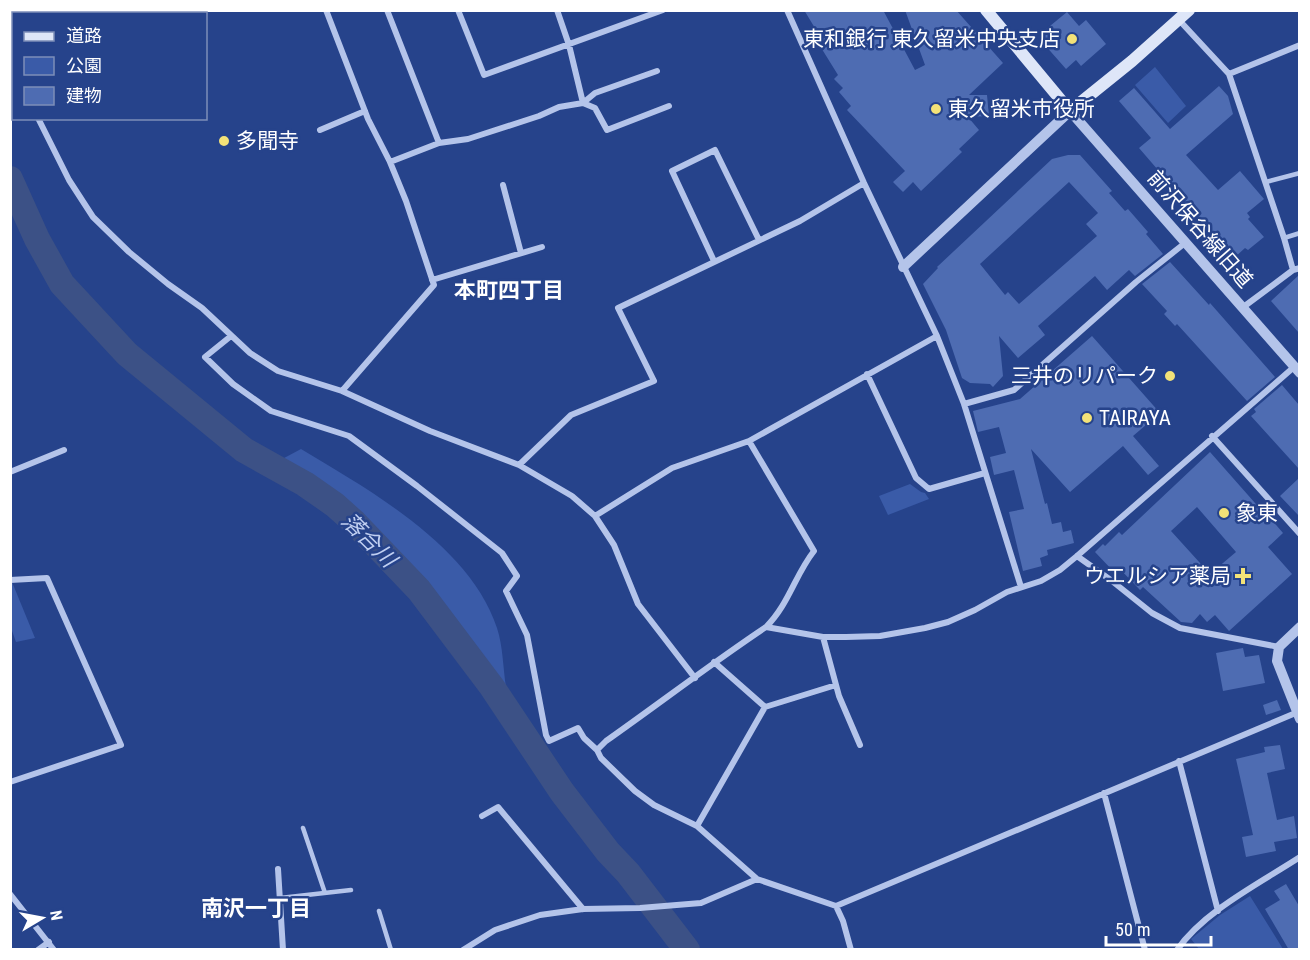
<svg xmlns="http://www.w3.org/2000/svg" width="1310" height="960" font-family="'Roboto Condensed','Noto Sans JP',sans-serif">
<rect width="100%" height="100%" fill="#26438b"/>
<!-- green -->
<path fill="#3a5ba8" d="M1155 67 1186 106 1168 123 1135 85Z
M301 449C371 491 470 546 497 628 503 646 503 668 506 687L497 694 419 590 354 522 305 484 271 465Z
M910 484 921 492 925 493 929 499 888 515 879 496Z
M12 582 35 638 16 642 11 628 10 583Z
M1250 896 1283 949H1199L1191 939 1220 915Z"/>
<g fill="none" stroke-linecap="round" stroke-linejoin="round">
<!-- river -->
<path stroke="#3c5186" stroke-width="26" d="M10 179 37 239 62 284 127 354 244 450 305 484 335 505 354 522 419 590 492 687 562 792 608 852 628 873 687 950"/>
</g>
<!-- building -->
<path fill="#4e6cb2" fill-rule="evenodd" d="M804 10H883L915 70 925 65 905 10H956L1003 63 969 95H987L989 116 968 117 979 130 959 149 962 152 921 191 913 182 903 192 893 182 905 171 847 110 851 106 839 92 843 88 834 79 838 75 820 46 824 43Z
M1067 12 1079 26 1086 20 1106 44 1081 66 1076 60 1066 69 1044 44 1046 43 1039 35Z
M1219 86 1228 96 1233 114 1186 155 1218 190 1240 171 1264 199 1247 213 1250 217 1248 219 1264 237 1248 250 1245 248 1234 258 1139 148 1151 138 1119 101 1134 88 1170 129Z
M1068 155H1080L1112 191 1109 193 1125 211 1128 209 1148 232 1146 234 1163 254 1135 276 1129 270 1107 290 1095 276 1038 326 1045 335 1018 358 999 336 1003 376 993 387 990 384 970 383 962 378 946 330 923 284 938 268 937 267 1052 159ZM1069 182 1098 213 1086 224 1097 236 1019 304 1008 292 1005 295 980 264Z
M1170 262 1209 305 1210 303 1275 377 1247 401 1177 324 1175 326 1164 314 1167 311 1142 284Z
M1299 275V333L1271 301Z
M1092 336 1160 413 1133 436 1159 466 1148 475 1123 446 1070 492 1031 449 1045 504 1047 503 1052 524 1061 522 1063 532 1071 530 1074 543 1047 550 1048 555 1040 558 1042 566 1023 571 1009 512 1024 509 1014 470 994 475 990 457 1006 453 999 427 978 432 973 411 1020 399Z
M1282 385 1299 405V469L1251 416 1256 412 1254 409Z
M1210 452 1270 520 1271 519 1283 533 1268 547 1292 574 1229 631 1215 615 1207 622 1200 614 1192 623 1181 622 1143 587 1140 590 1119 568 1114 572 1095 552 1103 544 1105 546 1119 532 1122 535ZM1197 507 1236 552 1210 574 1171 531Z
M1299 478V516L1280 496Z
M1243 648 1245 657 1259 655 1265 683 1223 691 1216 653Z
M1277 700 1281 710 1266 715 1263 705Z
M1280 745 1285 769 1267 773 1277 820 1294 816 1297 838 1274 842 1276 851 1246 857 1242 837 1253 835 1236 759 1265 752 1264 747Z
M1286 884 1299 906V950H1289L1265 909 1280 900 1274 891Z"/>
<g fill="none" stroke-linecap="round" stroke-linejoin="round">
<!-- service -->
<path stroke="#b4c4ea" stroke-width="4.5" d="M1266 182 1300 173
M1284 238 1300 233
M303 828 325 893
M280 898 351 890
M379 911 391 950"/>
<!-- minor -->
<path stroke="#b4c4ea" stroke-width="6" d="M53 10V14
M326 10 368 119 390 162 439 143 468 139 539 116 559 107 583 103 569 45 557 10
M387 10 439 143
M458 10 484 75 663 10
M787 10 864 183 937 336 964 404 1021 587
M1179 20 1229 74 1284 238 1293 270
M10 24 14 23
M10 70 14 75
M657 71 595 93 583 103 595 108 607 130 669 106
M1229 74 1300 45
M38 118 69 180 93 217 129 252 168 284 202 308 250 353 278 371 342 391 430 431 519 465 572 496 595 516 614 545 638 604 695 678
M320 130 365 111
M503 185 521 253
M714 261 672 171 715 150 759 240
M432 280 542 247
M1242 308 1293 270 1300 268
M231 336 205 357 233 384 271 411 349 436 417 486 502 553 517 576 506 591 527 635 546 735 549 741 578 728 584 738 597 750
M1294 367 1077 556 1060 570 1041 581 1007 592 975 610 948 622 925 628 880 636 846 637H823L766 627C712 663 660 703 606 741L597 750 601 758 635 791 654 805 697 826 757 879 836 906 1298 712
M867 374 916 478 929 489 985 473
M342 391 434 285 406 201 390 162
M964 404 1014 390 1136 282 1185 243
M1212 436 1300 534
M749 441 814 551C795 575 789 604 766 627
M519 465 571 415 654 381 618 308 800 221 864 183
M10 472 64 450
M595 516 672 468 749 441 937 336
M1077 556 1112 581 1152 613 1180 628 1279 647
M10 580 47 578 121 745 10 782
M823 637 839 696 860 745
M714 662 765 707
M1179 761 1218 911
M1104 793 1145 950
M482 816 498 807 583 909
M697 826 765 707 836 685
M278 869 283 950
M10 894 54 950
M836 906 843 921 851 950
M38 950 49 942
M463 950 495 930 540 915 583 909 640 908 701 903 757 879
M1177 950C1204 911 1260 883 1300 857"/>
<!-- tertiary -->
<path stroke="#b4c4ea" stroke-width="10" d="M167 14 170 10
M10 111H14
M903 267 1070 111 1300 373
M1300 627 1279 647 1277 661 1300 719"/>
<!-- secondary -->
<path stroke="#dee6f8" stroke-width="12" d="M986 10 1070 111 1132 61 1189 10"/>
</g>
<!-- markers -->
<g fill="#f3e278" stroke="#26438b" stroke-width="2">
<circle cx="1072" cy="39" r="6"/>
<circle cx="936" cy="109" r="6"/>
<circle cx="224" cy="141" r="6"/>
<circle cx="1170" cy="376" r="6"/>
<circle cx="1087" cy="418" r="6"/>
<circle cx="1224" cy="513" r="6"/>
<path d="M1240 567h6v6h6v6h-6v6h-6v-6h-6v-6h6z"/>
</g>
<g text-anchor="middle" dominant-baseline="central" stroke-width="5" stroke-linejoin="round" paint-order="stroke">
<!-- poi labels -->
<g font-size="21" fill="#fff" stroke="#26438b" text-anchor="start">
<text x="1060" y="39" text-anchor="end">東和銀行 東久留米中央支店</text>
<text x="948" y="109">東久留米市役所</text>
<text x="236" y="141">多聞寺</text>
<text x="1158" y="376" text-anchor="end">三井のリパーク</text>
<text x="1099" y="418">TAIRAYA</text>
<text x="1236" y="513">象東</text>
<text x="1231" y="576" text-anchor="end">ウエルシア薬局</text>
</g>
<!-- street labels -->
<g font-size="21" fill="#fff" stroke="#26438b">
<text transform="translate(1200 229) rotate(49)">前沢保谷線旧道</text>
</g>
<!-- neighbourhood labels -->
<g font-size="22" font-weight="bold" fill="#fff" stroke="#26438b">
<text x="509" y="290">本町四丁目</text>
<text x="256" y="908">南沢一丁目</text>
</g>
<!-- water labels -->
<g font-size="22" font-style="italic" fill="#c0cff1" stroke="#26438b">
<text transform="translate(369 540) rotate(45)">落合川</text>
</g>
</g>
<!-- border -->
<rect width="1310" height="960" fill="none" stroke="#ffffff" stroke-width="24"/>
<!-- legend -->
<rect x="12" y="12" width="195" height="108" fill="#26438b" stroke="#7d8eb9" stroke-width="1.5"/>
<rect x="24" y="32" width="30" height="9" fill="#dee6f8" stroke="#7d8eb9" stroke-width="1.5"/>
<text x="66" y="42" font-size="18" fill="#ffffff">道路</text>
<rect x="24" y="57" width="30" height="18" fill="#3a5ba8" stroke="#7d8eb9" stroke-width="1.5"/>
<text x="66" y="72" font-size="18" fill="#ffffff">公園</text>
<rect x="24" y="87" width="30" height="18" fill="#4e6cb2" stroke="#7d8eb9" stroke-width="1.5"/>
<text x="66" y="102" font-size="18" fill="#ffffff">建物</text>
<!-- north arrow -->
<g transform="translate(42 918) rotate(80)" stroke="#26438b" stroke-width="4.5" paint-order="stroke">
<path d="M0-4.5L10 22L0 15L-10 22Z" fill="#ffffff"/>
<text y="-9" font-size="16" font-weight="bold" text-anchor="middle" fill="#ffffff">N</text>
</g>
<!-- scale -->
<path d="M1106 936v9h105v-9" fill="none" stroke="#ffffff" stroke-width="3"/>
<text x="1115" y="936" font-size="18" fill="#ffffff" stroke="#26438b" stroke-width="4.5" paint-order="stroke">50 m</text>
</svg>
